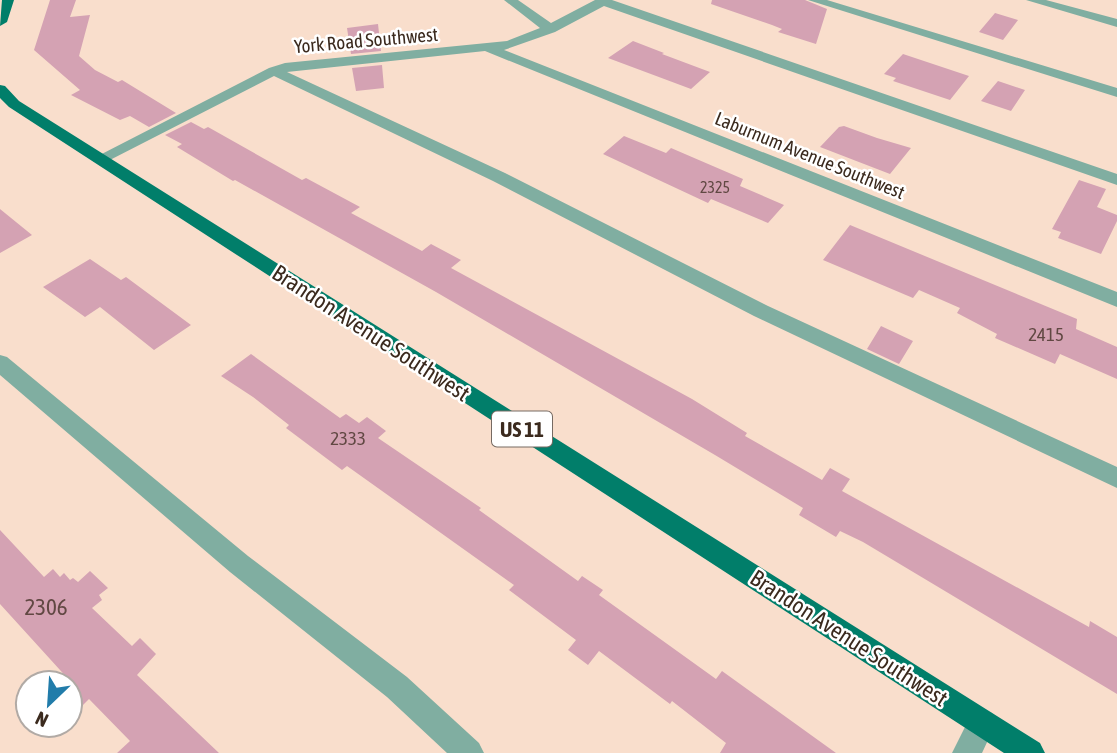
<svg xmlns="http://www.w3.org/2000/svg" width="1117" height="753" font-family="'Asap Condensed',sans-serif">
<rect width="100%" height="100%" fill="#f9decc"/>
<!-- building -->
<path fill="#d4a2b3" d="M50 0H76L70 17 90 15 79 56 95 70 118 82 122 80 176 113 149 127 130 116 120 120 71 95 80 90 34 50Z
M712 0H805L827 9 816 44 778 32 782 29 772 25 711 4Z
M995 13 1018 20 1003 40 979 32Z
M378 24 381 51 351 54 347 28Z
M633 41 664 53 662 54 710 72 691 89 608 58Z
M903 54 969 76 950 100 893 81 896 78 884 74Z
M382 65 384 88 356 91 352 68Z
M998 81 1025 90 1011 111 981 101Z
M191 122 204 129 208 127 302 180 306 178 360 207 351 213 422 251 431 244 461 260 451 268 692 399 747 433 745 436 822 480 830 468 850 479 842 491 1089 627 1090 621 1117 637V694L863 542 840 531 836 537 799 515 803 508 715 455 436 292 235 180 233 181 177 147 182 144 165 135Z
M844 126 877 138 911 148 890 174 820 147 839 127Z
M624 136 666 153 671 148 743 179 740 186 784 205 768 223 711 199 708 203 603 154Z
M1079 180 1106 189 1097 207 1117 215V221L1101 254 1058 238 1061 232 1052 229Z
M0 209 32 235 0 253Z
M850 225 1077 319 1076 329 1117 347V379L1060 354 1055 364 995 338 997 334 957 313 960 308 919 290 913 298 823 260Z
M90 259 121 280 126 277 191 325 154 350 100 307 85 317 43 287Z
M881 326 913 341 899 364 867 349Z
M251 354 340 418 346 414 359 423 367 417 386 431 378 438 481 508 479 510 578 581 582 576 603 590 599 595 716 679 722 671 836 753H720L726 743 672 701 670 704 599 651 588 665 568 650 576 640 509 590 514 585 347 466 342 470 286 428 289 425 253 397 221 376Z
M0 530 44 577 53 569 60 577 64 573 70 580 73 578 78 582 90 571 108 588 99 595 102 600 92 608 132 646 140 638 156 654 137 675 219 753H117L130 741 89 699 70 718V681L0 604Z"/>
<g fill="none" stroke-linecap="round" stroke-linejoin="round">
<!-- minor -->
<path fill="#80aea1" fill-rule="evenodd" d="M504 0H518L551 23 595 0H612L1117 174V185L604 6 555 32 504 50 1117 292V307L485 51 287 72 505 173 768 306 1117 467V488L754 316 493 181 274 76 106 162H94L92 159 269 68 285 63 507 41 540 28Z
M808 0H827L1117 88V97Z
M1026 0H1046L1117 19V27Z
M0 355 7 357 248 556 407 677 479 743 484 753H447L387 697 230 572 0 375Z
M982 709 992 713 996 723 982 753H952L972 713Z"/>
<!-- major -->
<path fill="#017e6a" fill-rule="evenodd" d="M2 0H14L7 22 0 26Z
M0 85 5 86 19 101 1040 743 1045 753H1004L9 107 0 98Z"/>
</g>
<g text-anchor="middle" dominant-baseline="central" stroke-width="5" stroke-linejoin="round" paint-order="stroke">
<!-- far-number labels -->
<g font-size="16" fill="#614843">
<text x="715" y="187">2325</text>
</g>
<!-- far-street labels -->
<g font-size="19" fill="#3b2a1e" stroke="#fff">
<text transform="translate(366 40) rotate(-5)">York Road Southwest</text>
<text transform="translate(810 155) rotate(22)">Laburnum Avenue Southwest</text>
</g>
<!-- number labels -->
<g font-size="19" fill="#614843">
<text x="1046" y="334">2415</text>
<text x="348" y="438">2333</text>
</g>
<!-- shield labels -->
<rect fill="#fff" stroke="#766a62" stroke-width="2" x="492" y="411.5" width="60" height="35" rx="5"/>
<g font-size="21" font-weight="bold" fill="#3b2a1e">
<text x="522" y="429">US 11</text>
</g>
<!-- street labels -->
<g font-size="23" fill="#3b2a1e" stroke="#fff">
<text transform="translate(371 333) rotate(33)">Brandon Avenue Southwest</text>
<text transform="translate(849 638) rotate(33)">Brandon Avenue Southwest</text>
</g>
<!-- near-number labels -->
<g font-size="23" fill="#614843">
<text x="46" y="607">2306</text>
</g>
</g>
<!-- north arrow -->
<g transform="translate(49 704) rotate(205)"><circle r="33" fill="#ffffff" stroke="#b1aaa5" stroke-width="2"/>
<path d="M0-5L12 26L0 18L-12 26Z" fill="#217caa"/>
<text y="-10" font-size="19" font-weight="bold" text-anchor="middle" fill="#3b2a1e">N</text>
</g>
</svg>
